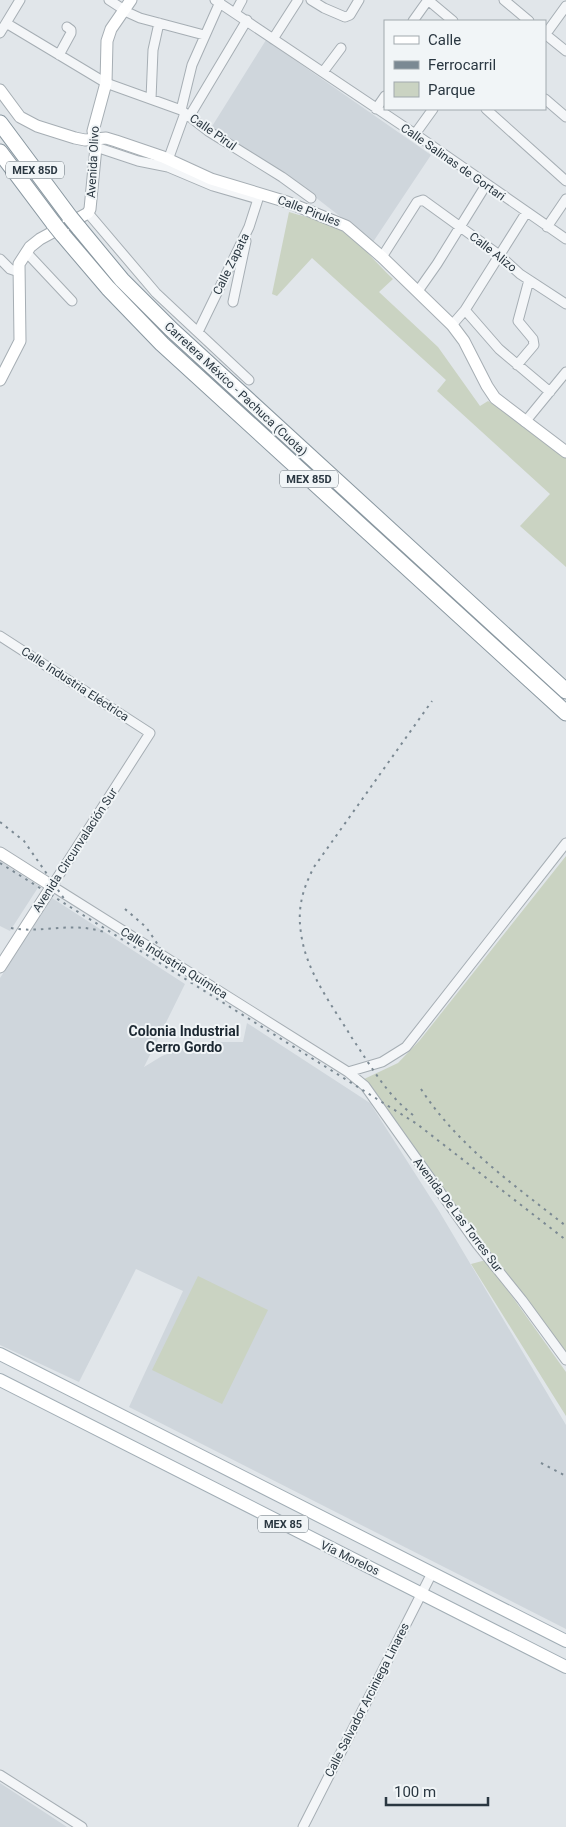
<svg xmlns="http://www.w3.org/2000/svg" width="566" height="1827" font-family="Roboto,sans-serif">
<rect width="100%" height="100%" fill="#e1e6ea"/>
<!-- built -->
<path fill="#cfd6dc" d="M266 40 431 155 373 242 301 186 211 128Z
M0 861 39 886 10 931 0 926Z
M52 898 185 984 144 1067 162 1056 191 1045 217 1042H243L247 1023 370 1103 439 1211 566 1425V1629L129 1407 183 1291 136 1269 79 1382 0 1345V978Z
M0 1783 67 1827H0Z"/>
<!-- green -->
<path fill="#cad3c2" d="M289 212C309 218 331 222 348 235 364 247 378 265 393 279L379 292 438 347 480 406 488 401 566 445V567L520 526 550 494 437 391 446 380 312 258 277 296 272 294Z
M566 856V1353L362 1080 398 1063 420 1040Z
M486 1260 566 1372V1416L471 1264Z
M198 1276 268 1310 222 1404 152 1370Z"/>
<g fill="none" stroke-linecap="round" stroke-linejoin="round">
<!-- street casing -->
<g stroke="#a6aeb4" stroke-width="11">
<path id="street" d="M109 0 129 13 140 18 204 35
M215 0 415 134 566 239
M311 0 324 8 345 17 350 15 359 0
M428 0 453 21
M504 0 529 21
M235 13 242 0
M413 21 428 0
M6 23 106 83 181 110 208 131 282 177 311 198
M0 33 20 0
M545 34 566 51
M545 35 566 6
M273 39 298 0
M59 55 71 33V30L67 27
M323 72 341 48
M151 99 153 50 159 23
M545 99 566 117
M376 109 385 96
M486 109 566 181
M181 110 192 65 220 2
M189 117 247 20
M415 134 433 109
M96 147 138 161 168 167 213 186 258 199
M168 160 185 113
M88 213 156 293 249 380
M547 227 566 199
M26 252 72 301
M382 257 417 202 423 200 499 255 520 274 566 304
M0 259 10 269 19 272
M418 291 437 264 486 185
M233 302 246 241
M465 310 499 349 550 392
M452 325 465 310 526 213
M198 332 249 227 259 196
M517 365 534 345 533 339 518 321 529 280
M525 422 566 372
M0 636 150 733 52 886 348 1072 365 1086 477 1244 522 1300 566 1360
M348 1072 382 1062 406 1047 566 843
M0 1775 82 1827
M303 1827 432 1573"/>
</g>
<!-- secondary casing -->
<g stroke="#a6aeb4" stroke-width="13">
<path id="secondary" d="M0 90 20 117 37 126 75 138 85 140 106 138 116 141 163 157 211 179 287 202 346 226 382 257 452 325 464 341 487 386 495 398 566 452
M0 380 20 341 19 264 30 247 40 239 88 213 90 209 96 147 93 131 106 83 107 41 111 29 131 0
M0 853 52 886 0 967"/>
</g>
<!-- primary casing -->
<g stroke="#a1adb5" stroke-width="14">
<path id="primary" d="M0 1354 566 1641
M0 1380C189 1474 377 1573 566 1667"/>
</g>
<!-- highway casing -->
<g stroke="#8997a0" stroke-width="17">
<path id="highway" d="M0 123 70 217
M0 152 54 224
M79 228 122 280 171 329 566 691
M62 234 108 288 162 344 566 713"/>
</g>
<!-- street -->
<use href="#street" stroke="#f4f6f8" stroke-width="9"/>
<!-- secondary -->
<use href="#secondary" stroke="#fff" stroke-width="11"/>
<!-- primary -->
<use href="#primary" stroke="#fff" stroke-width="12"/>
<!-- highway -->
<use href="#highway" stroke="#fff" stroke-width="15"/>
<!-- rail -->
<path stroke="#7b8993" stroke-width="2" stroke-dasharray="2.5 5" stroke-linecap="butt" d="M0 822 24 841 65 900
M0 863 417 1124 566 1240
M125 909 146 927 175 970
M11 928C42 934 70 921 104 932
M421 1089C458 1146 513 1184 566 1226
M413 1115C386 1094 371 1066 352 1038 332 1005 306 972 301 933 297 908 303 888 314 867L432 701
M541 1463 566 1476"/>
<!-- highway-bridge casing -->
<g stroke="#8997a0" stroke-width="17" stroke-linecap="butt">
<path id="highway-bridge" d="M70 217 79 228
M54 224 62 234"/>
</g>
<!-- highway-bridge -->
<use href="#highway-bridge" stroke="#fff" stroke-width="15"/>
</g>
<g text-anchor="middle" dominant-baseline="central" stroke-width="4" stroke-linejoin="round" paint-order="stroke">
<!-- shield labels -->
<g fill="#f1f5f7" stroke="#667078" stroke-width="1">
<rect x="6" y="161.5" width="58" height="17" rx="4"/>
<rect x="280" y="470.5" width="58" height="17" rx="4"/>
<rect x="258" y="1515.5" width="50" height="17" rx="4"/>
</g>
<g font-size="11" font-weight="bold" fill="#2a3741">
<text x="35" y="170">MEX 85D</text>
<text x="309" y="479">MEX 85D</text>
<text x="283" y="1524">MEX 85</text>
</g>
<!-- street labels -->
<g font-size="12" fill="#2a3741" stroke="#f1f5f7">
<text transform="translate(213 132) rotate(35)">Calle Pirul</text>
<text transform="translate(93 162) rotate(-87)">Avenida Olivo</text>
<text transform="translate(453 162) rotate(35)">Calle Salinas de Gortari</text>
<text transform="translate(309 211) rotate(21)">Calle Pirules</text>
<text transform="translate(493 252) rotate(38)">Calle Alizo</text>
<text transform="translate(231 264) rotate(-64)">Calle Zapata</text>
<text transform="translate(236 389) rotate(43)">Carretera México - Pachuca (Cuota)</text>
<text transform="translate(75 684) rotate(33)">Calle Industria Eléctrica</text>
<text transform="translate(75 850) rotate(-57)">Avenida Circunvalación Sur</text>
<text transform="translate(174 963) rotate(32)">Calle Industria Química</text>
<text transform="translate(458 1215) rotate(53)">Avenida De Las Torres Sur</text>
<text transform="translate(350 1558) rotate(26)">Vía Morelos</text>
<text transform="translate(367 1700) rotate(-63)">Calle Salvador Arciniega Linares</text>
</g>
<!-- neighbourhood labels -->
<g font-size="14" font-weight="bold" fill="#1c2832" stroke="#f1f5f7">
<text x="184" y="1031">Colonia Industrial<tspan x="184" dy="16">Cerro Gordo</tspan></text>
</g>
</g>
<!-- legend -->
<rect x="384" y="20" width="162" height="90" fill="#f1f5f7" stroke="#a1a9ae"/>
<rect x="394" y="36" width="25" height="8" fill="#ffffff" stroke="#a1a9ae"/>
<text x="428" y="45" font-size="15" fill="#2a3741">Calle</text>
<rect x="394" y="61" width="25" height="8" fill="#7b8993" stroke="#a1a9ae"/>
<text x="428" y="70" font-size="15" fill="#2a3741">Ferrocarril</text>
<rect x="394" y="82" width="25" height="15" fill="#cad3c2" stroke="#a1a9ae"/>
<text x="428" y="95" font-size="15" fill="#2a3741">Parque</text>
<!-- scale -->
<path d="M386 1797v8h102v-8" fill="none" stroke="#2a3741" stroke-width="2.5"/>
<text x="394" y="1797" font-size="15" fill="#2a3741" stroke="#f1f5f7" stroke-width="4" paint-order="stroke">100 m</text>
</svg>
